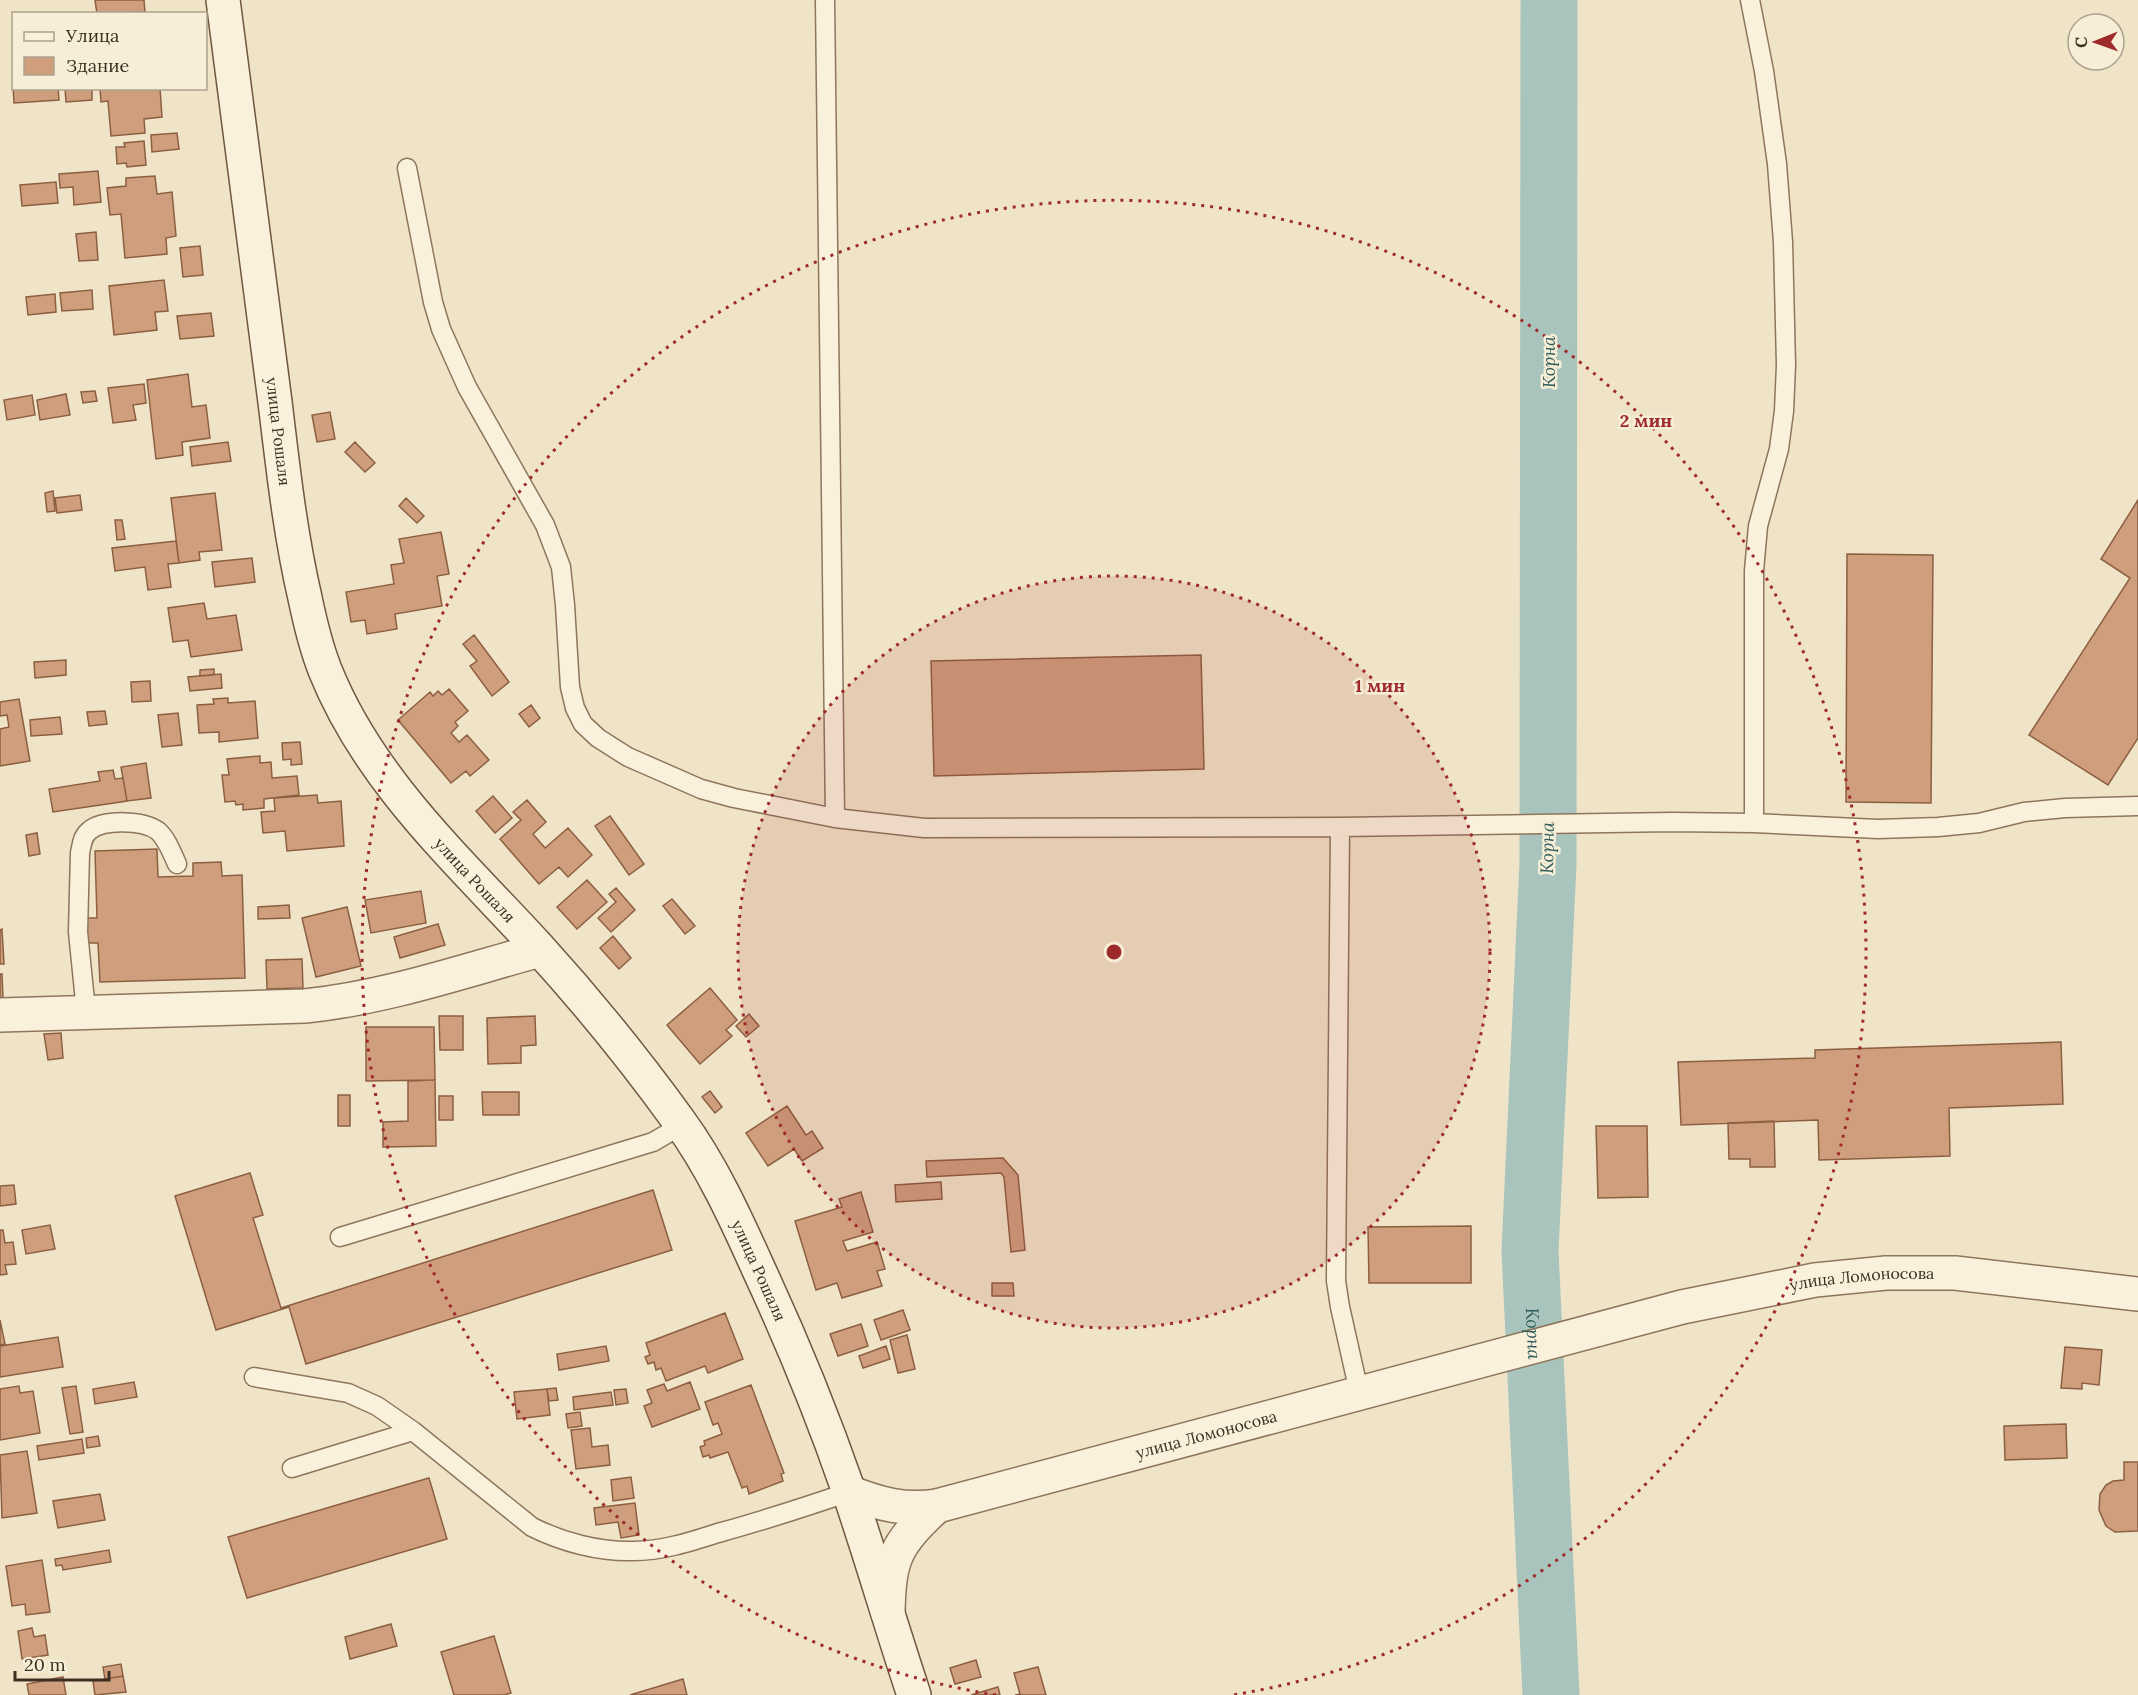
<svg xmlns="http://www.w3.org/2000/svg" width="2138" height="1695" font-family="Lora,serif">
<rect width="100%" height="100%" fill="#f0e4c8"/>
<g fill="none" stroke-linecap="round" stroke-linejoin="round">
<!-- river -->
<path stroke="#a9c4bc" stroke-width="57" id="s1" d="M1549 0 1548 863 1530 1251 1551 1695"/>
</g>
<!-- building -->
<path fill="#cf9f7d" stroke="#8d5f41" stroke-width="1.5" d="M95 0H144L145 12 97 14Z
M13 86 14 88H58L59 100 14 103Z
M65 88H92V100L66 102Z
M100 88H160L162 117 144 119 145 133 111 136 108 101 101 102Z
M177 133 179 149 152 152 151 135Z
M144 141 146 165 127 167 126 163 117 164 116 147H125L124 143Z
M98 171 101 202 74 205 73 187 60 188 59 174Z
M155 176 157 194 172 192 176 236 166 238 167 254 125 258 121 214 110 215 107 188 126 186V178Z
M56 182 58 203 22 206 20 185Z
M96 232 98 260 79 261 76 234Z
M200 246 203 275 183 277 180 248Z
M164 280 168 311 155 312 157 330 114 335 109 286Z
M92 290 93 309 62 311 60 293Z
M55 294 56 312 28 315 26 297Z
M211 313 214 336 180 339 177 316Z
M188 374 192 407 206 405 210 438 182 442 183 455 156 459 147 380Z
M144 384 146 403 133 405 136 420 113 423 108 388Z
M95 391 97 401 83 403 81 392Z
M66 394 70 415 40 420 37 400Z
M32 395 35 415 7 420 4 400Z
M330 412 335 439 317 442 312 415Z
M228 442 231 461 192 466 190 447Z
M355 442 375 463 365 472 345 452Z
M53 491 55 511 47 512 45 493Z
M215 493 222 550 199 552 200 560 179 563 171 498Z
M80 495 82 510 57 513 55 498Z
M406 498 424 516 417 523 399 506Z
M2138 500V738L2108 785 2029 735 2130 578 2101 559Z
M115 520H122L125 539 117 540Z
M441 532 449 574 437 576 442 606 395 614 397 629 367 634 365 620 351 622 346 592 394 584 391 565 404 563 399 539Z
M176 541 179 563 168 564 171 587 148 590 145 567 115 571 112 548Z
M1847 554 1933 555 1931 803 1846 802Z
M252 558 255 582 215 587 212 562Z
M204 603 207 619 236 615 242 650 191 657 188 640 173 642 168 608Z
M474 635 509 682 492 696 470 666 477 661 463 644Z
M1201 655 1204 769 934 776 931 661Z
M66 660V675L35 678 34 662Z
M214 669V675L200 676V670Z
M221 674 222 688 190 691 188 677Z
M150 681 151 701 132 702 131 682Z
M449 689 468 711 455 722 458 726 451 733 459 742 467 735 489 760 470 776 466 771 451 783 398 720 430 692 433 696 438 691 442 695Z
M228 698V703L255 701 258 738 219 742V732L199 733 197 705 214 704 213 699Z
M19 699 30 761 0 766V729L9 727 7 715 0 716V702Z
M531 705 540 718 529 727 519 714Z
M105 711 107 724 89 726 87 712Z
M178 713 182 745 162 747 158 715Z
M60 717 62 734 31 736 30 720Z
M300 742 302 764 291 765V759L283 760 282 743Z
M260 756V763L271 762 272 778 297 776 299 795 264 799V808L243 810V804L236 805 235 801 225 802 222 775H229L227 759Z
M146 763 151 798 127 801 121 767Z
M113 770 115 779 123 778 127 801 53 812 49 789 100 781 98 772Z
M317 795 318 803 341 801 344 846 287 851 285 831 263 833 261 812 275 811 274 798Z
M493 796 512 818 495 833 476 811Z
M527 800 546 822 533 834 545 848 568 828 592 855 568 877 559 867 539 884 500 839 521 820 513 812Z
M610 816 644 864 629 875 595 826Z
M37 833 40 854 29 856 26 835Z
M157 849 158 877 193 876V863L221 862 222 876 242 875 245 978 100 982 98 943H86L85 918H97L95 851Z
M587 880 607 902 577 929 557 907Z
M616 888 635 910 611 932 598 918 616 902 609 894Z
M421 891 426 923 371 933 365 900Z
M672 899 695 926 685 934 663 906Z
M289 905 290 918 258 919V907Z
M347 907 361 966 316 977 302 918Z
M438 924 445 945 400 958 394 937Z
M2 929 4 964H0V930Z
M613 936 631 958 619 969 600 948Z
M302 959 303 988 267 989 266 960Z
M0 974H2L3 998H0Z
M710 988 737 1020 726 1030 732 1036 700 1064 667 1025Z
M749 1014 759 1026 746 1037 736 1026Z
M439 1016H463V1050H440Z
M535 1016 536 1045 521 1046V1063L488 1064 487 1018Z
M366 1027H434L435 1080 366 1081Z
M61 1033 63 1058 48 1060 44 1034Z
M2061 1042 2063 1104 1949 1108 1950 1156 1819 1160 1818 1120 1681 1125 1678 1062 1815 1058V1050Z
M435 1080 436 1146 383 1147V1122L408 1121V1081Z
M710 1091 722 1107 715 1113 702 1097Z
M482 1092H519V1115H483Z
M338 1095H350V1126H338Z
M439 1096H453V1120H439Z
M787 1106 806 1135 812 1131 823 1148 802 1161 794 1149 768 1166 746 1133Z
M1774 1121 1775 1167H1750V1159H1729L1728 1123Z
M1596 1126H1647L1648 1197 1598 1198Z
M1003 1158 1018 1175 1025 1250 1011 1252 1004 1177 1001 1173 927 1177 926 1161Z
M250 1173 263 1215 253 1218 281 1308 653 1190 672 1250 306 1364 289 1307 216 1330 175 1196Z
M941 1182 942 1199 896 1202 895 1185Z
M14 1185 16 1204 0 1206V1186Z
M861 1192 873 1232 843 1241 847 1251 877 1242 885 1269 877 1271 882 1286 842 1298 837 1283 816 1290 795 1221 842 1207 839 1199Z
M50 1225 55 1249 26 1254 22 1230Z
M1471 1226V1283H1369L1368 1227Z
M0 1230H3L5 1243 13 1242 16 1264 5 1265 7 1274 0 1275Z
M992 1283H1013L1014 1296H992Z
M903 1310 910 1330 881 1340 874 1320Z
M725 1313 743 1359 708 1373 705 1366 666 1381 661 1368 656 1370 654 1362 648 1364 645 1357 650 1355 646 1343Z
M0 1320 5 1344 0 1345Z
M861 1324 868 1346 838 1356 830 1334Z
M907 1335 915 1369 898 1373 890 1340Z
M58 1337 63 1367 0 1377V1346Z
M606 1346 609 1361 559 1370 557 1354Z
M886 1346 890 1359 863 1368 859 1356Z
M2065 1347 2102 1350 2099 1385 2082 1383V1389L2061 1388Z
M134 1382 137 1397 95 1404 93 1389Z
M690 1382 700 1409 652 1427 644 1406 652 1403 647 1390 664 1384 667 1391Z
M751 1385 784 1473 781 1474 783 1481 749 1494 747 1486 742 1488 728 1452 710 1458 709 1455 703 1457 700 1447 705 1445 704 1441 722 1434 718 1423 713 1425 705 1402Z
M19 1386 20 1393 33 1391 40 1433 0 1440V1389Z
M76 1386 83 1432 70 1434 62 1388Z
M556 1388 558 1400 549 1401 547 1389Z
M547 1389 550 1415 517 1419 514 1392Z
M626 1389 628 1403 616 1405 614 1390Z
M611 1392 613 1405 574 1410 573 1397Z
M580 1412 582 1426 568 1428 566 1414Z
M2066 1424 2067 1458 2005 1460 2004 1426Z
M590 1428 592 1447 608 1445 610 1465 576 1469 571 1430Z
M98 1436 100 1446 87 1448 86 1438Z
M82 1439 84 1453 39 1460 37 1446Z
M27 1451 37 1513 2 1518 0 1455Z
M2124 1462H2138V1531L2115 1532 2106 1526 2099 1510 2100 1494 2106 1485 2113 1481 2124 1480Z
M631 1477 634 1498 613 1501 611 1480Z
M429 1478 447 1539 247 1598 228 1537Z
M100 1494 105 1520 58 1528 53 1501Z
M635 1503 639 1535 621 1538 618 1522 596 1525 594 1508Z
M109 1550 111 1562 63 1570 62 1565 56 1566 55 1559Z
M42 1560 50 1612 26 1615 25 1604 12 1606 6 1566Z
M391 1624 397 1646 350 1659 345 1637Z
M32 1628 34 1637 45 1635 48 1655 22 1659 18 1631Z
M494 1636 511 1693 504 1695H454L441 1652Z
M976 1660 981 1677 955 1684 950 1668Z
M121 1664 123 1676 105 1679 103 1667Z
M1038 1667 1046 1695H1015L1020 1694 1014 1673Z
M123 1676 126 1692 95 1695 93 1681Z
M63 1677 66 1695H29L27 1684Z
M683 1679 687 1695H630Z
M998 1687 1000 1695H971Z"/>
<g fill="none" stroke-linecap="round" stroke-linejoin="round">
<!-- lane casing -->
<g stroke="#8d765c" stroke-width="21">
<path id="lane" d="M825 0 835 818
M1750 0 1764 71 1777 164 1783 242 1786 365 1784 411 1779 449 1758 526 1754 571V823
M407 168 433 302 441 329 467 387 545 525 561 567 565 605 570 687 575 708 583 724 598 738 628 757 701 789 734 798 835 818 924 828 1340 827 1673 822 1754 823 1878 829 1938 827 1979 823 2024 812 2065 808 2138 806
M1340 827 1336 1281 1340 1307 1359 1392
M86 1011 78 932 80 853C82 844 82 837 89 831 103 819 143 820 158 831 167 839 172 853 177 864
M340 1237 653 1142 682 1125
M254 1377 348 1393 377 1406 413 1431 532 1527C562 1542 599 1552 633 1551 662 1551 690 1542 718 1533 762 1521 805 1507 849 1492
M292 1468 413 1431"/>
</g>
<!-- street casing -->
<g stroke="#8d765c" stroke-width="36">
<g id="street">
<path d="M0 1015 305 1006C385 998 463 971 540 950"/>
<path id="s2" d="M849 1492C879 1504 905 1511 937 1506L1682 1307 1815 1280 1886 1273H1955L2138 1294"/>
<path d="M888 1613C889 1557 896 1544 937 1506"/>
</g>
</g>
<!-- secondary casing -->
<g stroke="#6f573f" stroke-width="36">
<g id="secondary">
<path id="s3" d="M223 0C241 134 258 268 275 402 283 468 290 533 305 598 310 622 316 647 325 670 369 780 458 860 536 945 587 1001 635 1060 679 1121 712 1166 736 1219 759 1270 792 1341 822 1414 848 1489 871 1557 891 1626 914 1695"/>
</g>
</g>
<!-- lane -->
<use href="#lane" stroke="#faf1dc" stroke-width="18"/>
<!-- street -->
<use href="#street" stroke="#faf1dc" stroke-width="33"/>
<!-- secondary -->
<use href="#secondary" stroke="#faf1dc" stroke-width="33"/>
</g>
<!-- distance rings -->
<circle cx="1114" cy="952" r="376" fill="#9e2a2b" fill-opacity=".12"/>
<g fill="none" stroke="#9e2a2b" stroke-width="3" stroke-dasharray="3 6">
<circle cx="1114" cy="952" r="376"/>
<path d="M996 1695A752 752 0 1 1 1232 1695"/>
</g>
<g text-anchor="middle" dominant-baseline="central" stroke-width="5" stroke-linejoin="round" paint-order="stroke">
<!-- street labels -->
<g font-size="16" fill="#3d2e20" stroke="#f7eed8">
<text stroke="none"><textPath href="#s3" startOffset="435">улица Рошаля</textPath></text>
<text stroke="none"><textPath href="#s3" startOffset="938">улица Рошаля</textPath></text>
<text stroke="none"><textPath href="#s3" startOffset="1424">улица Рошаля</textPath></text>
<text stroke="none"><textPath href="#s2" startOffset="1044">улица Ломоносова</textPath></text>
<text stroke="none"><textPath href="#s2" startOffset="369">улица Ломоносова</textPath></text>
</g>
<!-- water labels -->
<g font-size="18" font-style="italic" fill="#2f5d5a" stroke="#f7eed8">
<text transform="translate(1548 362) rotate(-90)">Корна</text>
<text transform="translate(1547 848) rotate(-89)">Корна</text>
<text stroke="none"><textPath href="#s1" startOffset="1334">Корна</textPath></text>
</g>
</g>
<circle cx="1114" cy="952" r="9" fill="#9e2a2b" stroke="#f7eed8" stroke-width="3"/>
<g font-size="18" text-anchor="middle" font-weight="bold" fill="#9e2a2b" stroke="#f7eed8" stroke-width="5" stroke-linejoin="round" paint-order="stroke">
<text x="1646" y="427">2 мин</text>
<text x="1380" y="692">1 мин</text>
</g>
<!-- legend -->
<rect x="12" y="12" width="195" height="78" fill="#f7eed8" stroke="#ada18e" stroke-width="1.5"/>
<rect x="24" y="32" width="30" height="9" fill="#faf1dc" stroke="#ada18e" stroke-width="1.5"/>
<text x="66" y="42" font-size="18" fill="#3d2e20">Улица</text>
<rect x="24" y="57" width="30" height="18" fill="#cf9f7d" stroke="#ada18e" stroke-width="1.5"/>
<text x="66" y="72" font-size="18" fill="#3d2e20">Здание</text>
<!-- north arrow -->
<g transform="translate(2096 42) rotate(269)"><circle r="28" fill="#f7eed8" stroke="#ada18e" stroke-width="1.5"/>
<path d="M0-4.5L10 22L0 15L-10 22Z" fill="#9e2a2b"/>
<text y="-9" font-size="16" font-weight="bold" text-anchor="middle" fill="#3d2e20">С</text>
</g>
<!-- scale -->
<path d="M15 1671v9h94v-9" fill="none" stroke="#3d2e20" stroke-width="3"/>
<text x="24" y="1671" font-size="18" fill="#3d2e20" stroke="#f7eed8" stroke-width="4.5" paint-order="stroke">20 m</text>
</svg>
